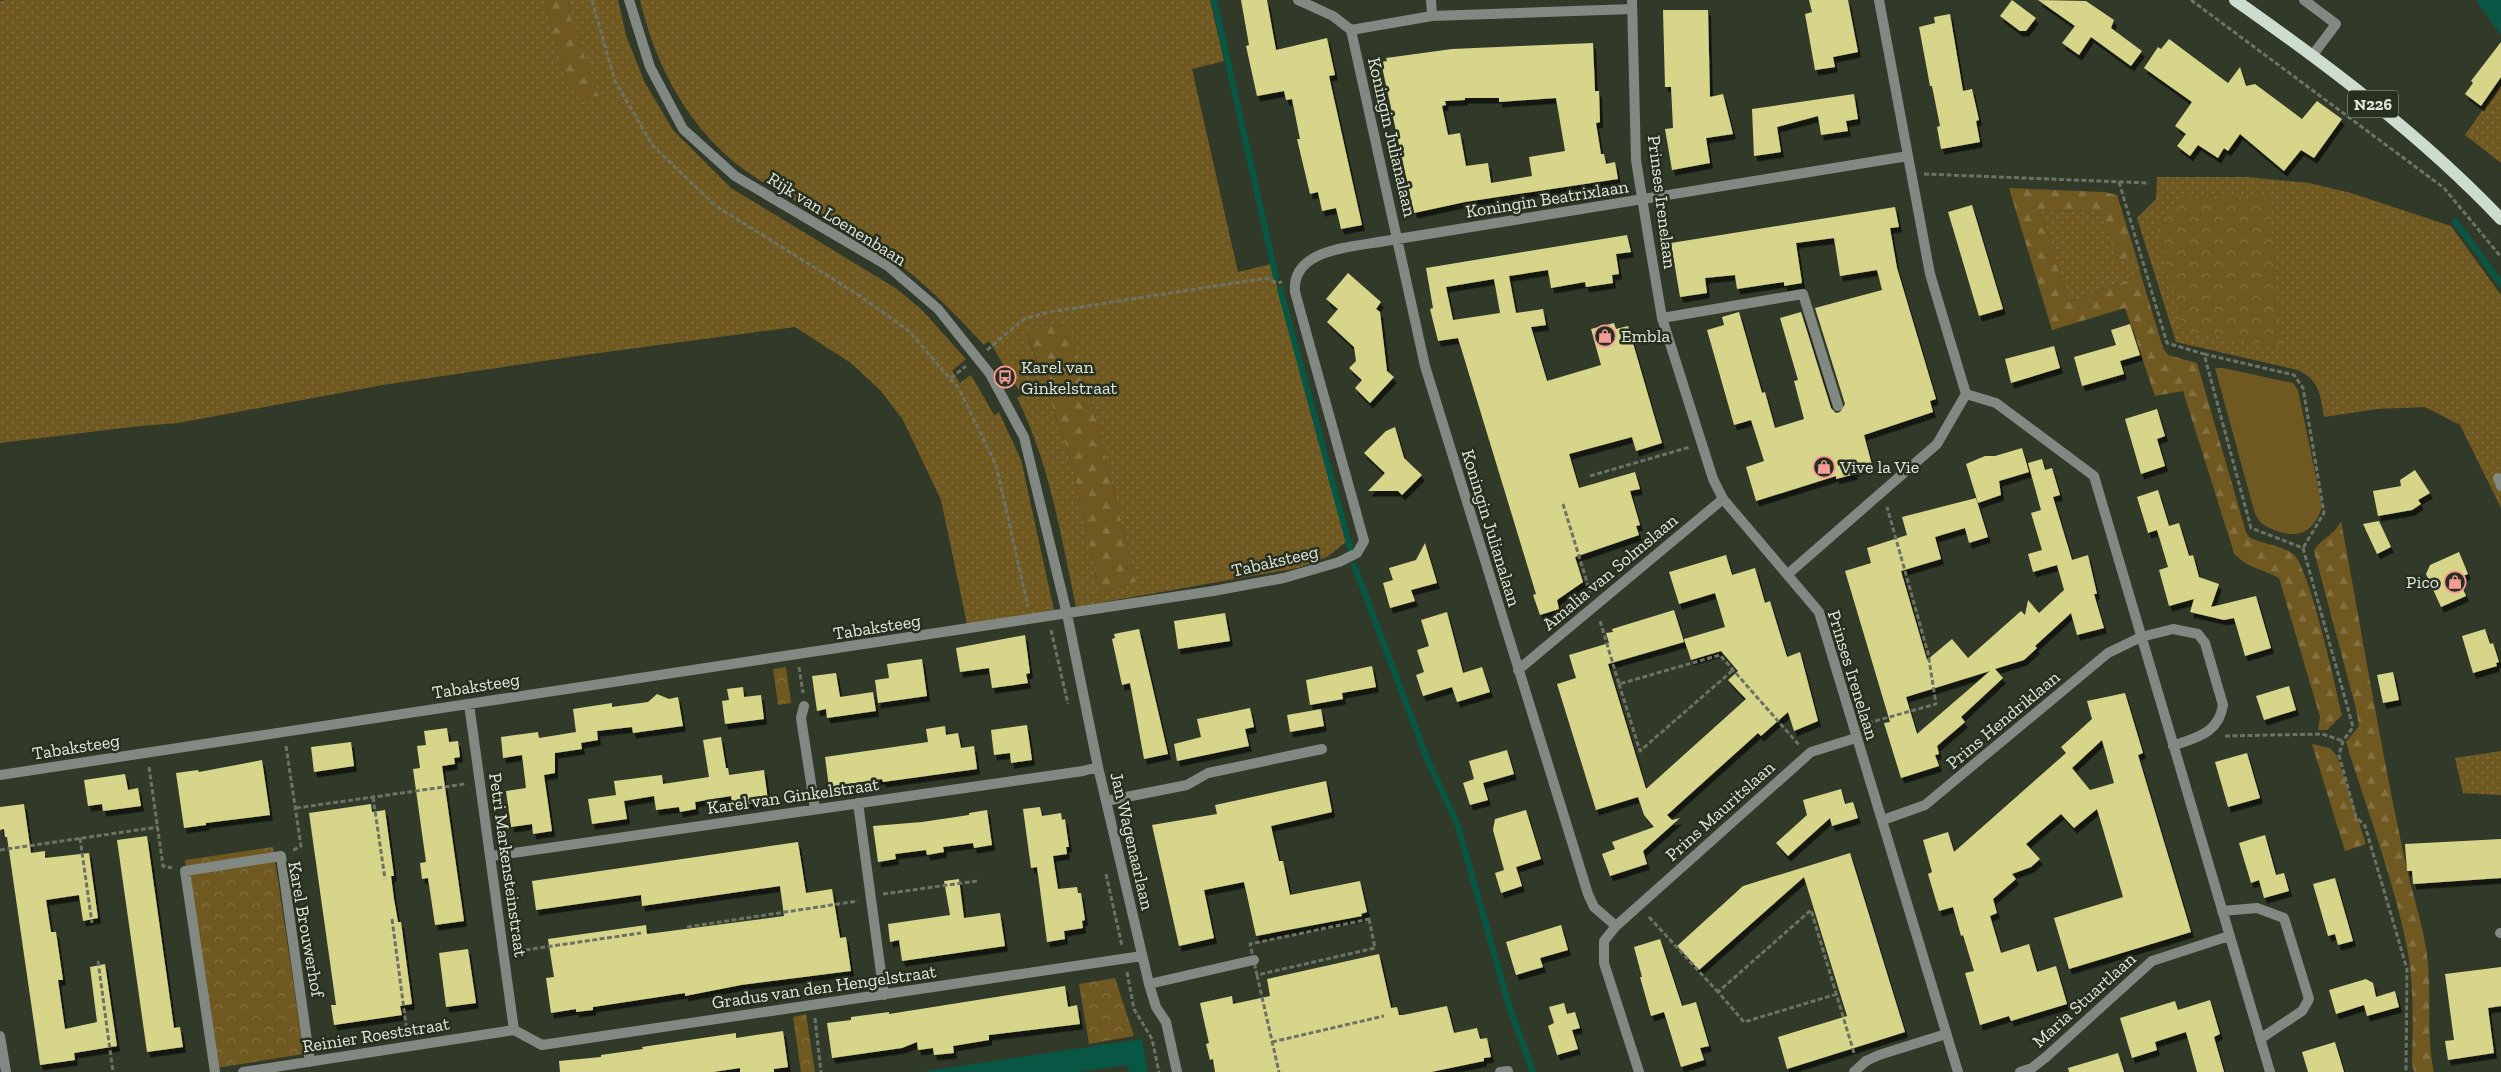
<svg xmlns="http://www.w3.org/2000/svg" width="2501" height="1072" font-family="'Zilla Slab',serif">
<defs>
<pattern id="grass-dots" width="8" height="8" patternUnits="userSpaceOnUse" patternTransform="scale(1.25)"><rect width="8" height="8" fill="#705921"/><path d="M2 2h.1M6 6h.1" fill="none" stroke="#847141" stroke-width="1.8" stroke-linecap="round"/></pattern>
<pattern id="forest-firs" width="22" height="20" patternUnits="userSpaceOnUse" patternTransform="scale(1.25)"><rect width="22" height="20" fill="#705921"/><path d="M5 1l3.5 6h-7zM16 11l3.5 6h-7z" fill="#847141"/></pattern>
<pattern id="park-crowns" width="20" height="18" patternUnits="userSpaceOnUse" patternTransform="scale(1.25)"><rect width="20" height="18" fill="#705921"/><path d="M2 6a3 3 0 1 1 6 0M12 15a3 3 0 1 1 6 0" fill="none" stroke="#847141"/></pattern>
<filter id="shadow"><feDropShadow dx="3" dy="5.5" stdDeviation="0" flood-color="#0009"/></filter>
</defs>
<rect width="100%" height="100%" fill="#313929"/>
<!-- grass -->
<path fill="url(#grass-dots)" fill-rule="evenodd" d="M6 0H545L565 78 571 19 568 0H618L626 35 644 81 673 130 731 188 897 289 923 311 966 359 952 371 960 383 971 375 994 415 999 412 1021 460 1054 610 967 624 941 500 903 420 881 391 851 363 795 327 584 355 383 385 178 423 131 427 0 443V1Z
M640 0H1210L1224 61 1192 69 1238 272 1271 264 1346 542 1327 557 1298 568 1076 607C1061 536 1050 464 1017 398L1022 395 989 341 984 345C954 313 925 282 889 257 844 225 792 203 746 171 690 131 655 66 640 0ZM1066 325 1089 391 1136 582 1100 593 1072 464 1026 331Z
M2501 84V163L2465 135Z
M2157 177H2247L2309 183 2351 193 2451 226 2501 295V508L2460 425 2425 407 2377 409 2324 417C2320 394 2320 381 2298 370L2176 342 2137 218 2156 199Z
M2041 211 2096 212 2104 217 2118 261 2136 256 2141 275 2069 302Z
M2501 751V795L2463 793 2455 758Z"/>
<!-- forest -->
<path fill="url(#forest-firs)" d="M545 0H568L571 19 599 98 583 104 565 78Z
M2009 188 2105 192 2117 195 2136 256 2118 261 2103 216 2096 212 2041 211 2069 302 2141 275 2163 348 2168 355 2197 363 2246 532 2249 537C2262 544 2280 545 2292 553 2309 563 2336 690 2342 715L2327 730H2318L2320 717 2279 578C2263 569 2246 568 2234 553L2183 391 2155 396 2125 308 2052 330Z
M1067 325 1089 391 1136 582 1100 593 1072 464 1026 330Z
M2341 521C2362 633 2380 745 2404 856 2410 887 2421 917 2426 948 2433 989 2425 1032 2434 1072H2414L2412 1063C2413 1027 2414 989 2408 953 2395 882 2367 811 2346 742L2359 726 2356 709 2314 551C2321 538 2334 536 2341 521Z
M2312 744 2330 748 2337 756 2366 844 2345 851Z"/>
<!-- park -->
<path fill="url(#park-crowns)" d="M2185 197H2269L2282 347 2184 331 2155 224Z
M786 667 791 703 778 705 773 669Z
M273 847 304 1054 216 1068 185 860Z
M1115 978 1134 1036 1089 1044 1079 984Z
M806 1014 815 1072H801L793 1017Z"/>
<!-- pitch -->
<path fill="#705921" d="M2215 368H2223L2293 383 2298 390 2322 506C2315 531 2300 539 2277 531 2266 527 2260 524 2255 514Z"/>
<!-- water -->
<path fill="#085745" d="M2476 0H2501V35Z
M1142 1039 1148 1072H1129L1127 1065 1078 1072H920Z"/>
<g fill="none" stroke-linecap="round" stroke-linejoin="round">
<!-- stream -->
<path stroke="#085745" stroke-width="6" d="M1214 0 1276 277
M2455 221 2501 284
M1280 289 1351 551
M1354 565 1428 761 1457 823 1509 1006 1533 1072"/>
</g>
<!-- building -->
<path fill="#d7d58a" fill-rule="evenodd" filter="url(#shadow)" d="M1241 0H1267L1276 50 1327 38 1335 75 1329 76 1362 225 1341 229 1336 208 1322 211 1318 192 1310 194 1297 139H1300L1292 99 1286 100 1284 91 1257 96 1246 46 1249 45Z
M1809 0H1848L1858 52 1833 57 1835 67 1815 70 1805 14 1812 12Z
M2012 0 2036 18 2026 31H2020L2000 16Z
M2038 0 2086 1 2114 20 2111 28 2142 51 2131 66 2091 37 2079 55 2062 43 2075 26Z
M1663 10H1708L1710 97 1723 94 1733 134 1706 138 1710 163 1672 170 1665 129 1673 128 1671 87H1665Z
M1950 14 1963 91 1972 89 1979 120 1976 121 1980 142 1941 149 1937 127 1940 126 1932 86H1930L1919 27 1935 23 1934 17Z
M2169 39 2228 83 2240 67 2246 86 2255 84 2302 119 2317 101 2342 119 2314 158 2301 150 2284 171 2240 134 2228 151 2224 148 2218 158 2198 145 2190 156 2177 146 2186 134 2175 126 2192 102 2144 68 2158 47 2161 49Z
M2501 42V77L2481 106 2465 94 2473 83 2471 81Z
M1593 43 1595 91H1599L1600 122 1596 123 1601 154H1604L1606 164 1615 162 1618 179 1465 202 1414 213 1381 62 1387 61 1386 58 1452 49ZM1465 98H1499V102L1556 98 1565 151 1529 157 1532 176 1491 183 1488 163 1466 166 1460 133 1448 135 1442 106 1446 105 1445 101 1465 100Z
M1854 94 1858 119 1846 121 1848 131 1821 135 1818 116 1777 127 1781 152 1754 156 1752 109Z
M1972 205 2003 309 1979 316 1948 212Z
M1895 207 1899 227 1890 228 1897 268 1936 399 1930 401 1933 412 1864 435 1872 465 1854 471 1855 474 1836 479V476L1756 501 1746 467 1764 461 1751 420 1734 425 1707 330 1724 325 1722 317 1739 312 1762 393 1765 392 1775 428 1804 419 1794 381 1798 380 1780 318 1801 312 1831 408 1836 413 1840 412 1845 404 1815 308 1882 290 1877 270 1840 276 1834 238 1796 243 1802 283 1784 286V282L1737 289 1735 275 1705 278 1707 293 1680 297 1671 243Z
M1627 235 1631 252 1616 254 1619 274 1612 275 1613 283 1586 287 1585 282 1551 288 1548 270 1509 276 1516 313 1543 309 1546 325 1531 327 1547 381 1601 365 1591 329 1614 323 1616 329 1628 326 1662 443 1636 451 1632 437 1569 454 1579 488 1635 472 1640 489 1630 491 1640 525 1636 526 1639 535 1575 557 1583 582 1557 600 1559 609 1540 615 1533 595 1536 594 1458 338 1438 341 1430 309 1433 308 1426 268ZM1494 279 1500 313 1453 320 1446 287Z
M1348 273 1381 302 1376 309 1380 312 1387 371 1394 377 1370 403 1355 388 1362 380 1349 368 1356 361 1354 347 1327 322 1338 309 1326 299Z
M2130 324 2140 355 2120 361 2124 374 2082 386 2074 357 2116 345 2111 330Z
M2054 346 2060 368 2011 383 2005 359Z
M2157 409 2165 436 2157 439 2165 466 2141 474 2125 419Z
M1395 427 1404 458 1422 475 1402 495 1398 491H1368L1385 473 1364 453 1386 431Z
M2022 448 2029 472 1999 481 2001 495 1978 503 1966 464 1985 456H1995Z
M2042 459 2045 470 2052 468 2060 495 2053 497 2072 560 2088 555 2097 594H2094L2104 628 2077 635 2071 613 2035 646 2037 648 2024 660 1995 669 2003 678 1961 717 1965 722 1937 746 1939 754 1935 755 1939 766 1901 778 1884 723 1890 722 1845 571 1871 563 1867 548 1907 535 1902 517 1976 498 1988 537 1969 543 1965 528 1935 537 1941 559 1901 571 1927 660 1952 639 1968 658 2021 611 2025 615 2028 600 2039 613 2064 590 2057 565 2033 572 2028 554 2042 550 2031 513 2041 510 2028 463ZM1990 671 1917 734 1906 697Z
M2415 470 2430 493 2418 500 2421 504 2412 510 2378 516 2373 491 2401 486 2400 480Z
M2158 490 2169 526 2179 523 2189 556 2193 555 2199 577 2219 584 2211 607 2256 596 2271 648 2245 656 2234 618 2224 620 2190 612 2194 599 2169 606 2159 570 2168 567 2157 530 2148 533 2137 497Z
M2379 521 2391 547 2377 554 2363 524Z
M1425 543 1437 583 1411 590 1415 601 1390 608 1383 583 1393 580 1389 568 1416 560Z
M2459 552 2468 574 2458 578 2466 596 2441 607 2426 574 2430 565Z
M1726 555 1732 575 1755 568 1765 603 1770 601 1787 657 1800 652 1818 721 1794 731 1788 712 1761 736 1758 733 1667 815 1672 820 1680 818 1643 851 1647 864 1610 876 1602 854 1615 849 1612 842 1654 827 1644 815 1638 797 1596 810 1557 684 1576 678 1569 655 1609 643 1606 633 1613 632 1612 629 1674 610 1684 642 1608 664 1646 789 1746 699 1728 680 1738 671 1721 651 1691 660 1684 639 1725 627 1715 593 1679 604 1669 572Z
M1447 612 1463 673 1482 667 1490 692 1457 702 1452 687 1423 696 1416 675 1424 672 1417 650 1429 646 1421 620Z
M1225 613 1230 641 1178 649 1174 621Z
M1139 629 1168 754 1144 759 1130 683 1122 685 1112 639 1115 638 1114 634Z
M2485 629 2490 644 2493 643 2499 662 2496 663 2497 666 2473 673 2462 636Z
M1025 635 1030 673 1026 674 1028 683 992 688 989 668 960 672 956 648Z
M922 659 927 696 878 703 875 680 889 678 887 664Z
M1372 666 1376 687 1342 693 1343 699 1310 705 1306 680Z
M2393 672 2399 700 2383 703 2377 675Z
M836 673 840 697 873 692 876 711 827 718 826 709 817 711 812 676Z
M2289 686 2296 710 2264 720 2256 696Z
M743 687 744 697 761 695 764 719 725 724 722 701 729 700 727 689Z
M2125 693 2143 753 2138 755 2191 932 2069 969 2054 918 2123 897 2097 809 2074 828 2061 814 2026 844 2040 859 2031 867 2012 874 2016 879 1993 899 1997 913 1990 916 2001 953 2029 944 2037 972 2056 966 2067 1004 2011 1021 2009 1016 1980 1025 1965 973 1974 971 1963 935 1961 936 1953 907 1939 911 1928 874 1932 872 1923 840 1948 832 1954 852 2066 753 2061 747 2092 719 2087 701ZM2102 740 2114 783 2090 790 2072 768Z
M657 694 669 699 678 697 683 726 633 733 632 727 597 731 598 740 581 743 582 749 555 753V773L544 775 552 831 533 834 532 824 511 827 506 791 526 788 522 755 503 758 501 737 538 732 539 738 576 732 573 709 612 703V707L648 702Z
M1250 708 1254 727 1245 729 1249 746 1177 761 1174 744 1201 737 1197 719Z
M1321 709 1324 726 1290 732 1287 715Z
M1027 725 1032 760 1011 763 1010 753 994 755 991 730Z
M945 726 946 735 958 733 961 748 974 746 977 769 883 782 882 779 829 787 825 757 928 742 926 729Z
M447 728 449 742 458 741 460 757 454 758 455 764 442 766 464 921 435 925 428 878 422 879 420 863 426 862 413 769 420 768 417 746 426 745 424 731Z
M721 737 726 768H728L729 775 764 770 768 801 733 806 731 796 695 802 696 809 680 812 679 807 656 810 654 796 624 801 627 819 592 824 588 799 616 795 614 781 662 775 663 784 709 777 703 740Z
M351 742 354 766 314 772 311 747Z
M1507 750 1514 774 1483 783 1488 800 1470 805 1463 783 1474 779 1469 761Z
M2247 753 2260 798 2228 807 2215 762Z
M262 760 270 815 206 823V825L184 828 176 773 198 770 199 772Z
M125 774 128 790 138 788 141 806 103 811 102 804 88 806 84 780Z
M1326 781 1332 812 1271 826 1279 861H1283L1290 895 1360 881 1367 912 1361 914 1362 916 1256 936 1244 882 1204 890 1214 938 1179 946 1152 825 1217 814 1215 805Z
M1841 789 1845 804 1853 802 1858 818 1832 826 1830 818 1788 856 1776 843 1807 815 1803 800Z
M24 804 31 853 45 851V858L89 853 98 918 83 921 79 895 46 900 51 932H56L63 980H58L65 1029 97 1022 90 967 105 964 117 1046 74 1053 75 1060 40 1065 7 837H5L4 829 0 830V807Z
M371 804 372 812 385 810 394 876H391L394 899 398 922H401L412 1004 400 1006 402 1015 334 1025 331 1005H336L309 813Z
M1040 807 1042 816 1061 813 1062 820 1065 819 1069 847H1066L1067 854 1053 856 1058 889 1077 887 1078 893H1081L1085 920 1082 921 1083 928 1064 931 1065 939 1047 942 1037 867 1031 868 1023 809Z
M987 810 992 845 974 848 973 843 943 847 944 852 927 855 926 850 895 854 896 859 878 862 873 826 922 822 969 815V813Z
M1526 810 1541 859 1516 867 1522 886 1501 893 1495 873 1504 870 1493 830 1495 819Z
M2265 835 2276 875 2284 873 2289 891 2264 898 2259 880 2251 883 2239 843Z
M147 836 174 1028 180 1027 183 1047 147 1052 117 840Z
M2501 839V878L2413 884 2412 871H2407L2405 844Z
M798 842 806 893 832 889 840 938 846 937 851 971 741 985 685 996V993L593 1007V1010L584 1011 576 1012V1009L551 1013 546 978 554 977 548 939 646 925 647 934 784 916 780 886 642 906 641 895 536 910 532 881Z
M1850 853 1905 1032 1787 1069 1778 1037 1847 1016 1804 877 1699 970 1677 946 1743 886Z
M2335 878 2353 941 2338 945 2335 934 2328 936 2313 884Z
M959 879 964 918 1000 913 1005 946 902 961 899 940 890 942 888 924 950 915 944 881Z
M1561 925 1568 950 1540 958 1543 967 1516 975 1506 942Z
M1660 939 1682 1006 1696 1002 1709 1046 1700 1048 1704 1060 1681 1067 1664 1012 1651 1016 1640 977H1642L1634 947Z
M468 949 476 1003 446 1007 439 953Z
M1379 954 1391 1008 1397 1007 1399 1015H1403L1447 1006 1454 1033 1477 1028 1480 1039 1487 1038 1491 1057 1484 1058V1061L1431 1072H1215L1213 1059 1210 1060 1206 1044 1209 1043 1200 1003 1232 996 1233 1004 1270 996 1267 979Z
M2501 967V1006L2488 1008 2494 1053 2448 1060 2445 1041 2454 1040 2445 974Z
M2366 979 2373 983 2376 997 2395 991 2399 1007 2367 1016 2364 1005 2336 1014 2329 990Z
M1065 986 1068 1007 1077 1005 1080 1024 989 1035V1040L953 1046 954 1053 934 1055 933 1048 918 1050 917 1042 902 1048 832 1058 827 1023 851 1020V1017L889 1012V1014Z
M2210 1000 2220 1034 2214 1037 2224 1072H2197L2186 1032 2155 1042 2157 1050 2132 1058 2120 1018 2175 1001 2178 1010Z
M1564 1003 1567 1014 1575 1012 1580 1028 1572 1030 1578 1049 1557 1055 1548 1026 1554 1023 1549 1007Z
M783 1031 788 1067 774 1069V1072H740V1068L713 1072H560L559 1061 601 1057V1055L643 1049 642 1047 736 1033V1038Z
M2335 1042 2344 1072H2308L2302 1052Z
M2118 1053 2124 1072H2069L2068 1068Z"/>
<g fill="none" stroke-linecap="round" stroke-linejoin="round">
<!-- path -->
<path stroke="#6c7365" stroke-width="3" stroke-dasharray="5 2.5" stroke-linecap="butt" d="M592 0 615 81 653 146 716 206 860 296 909 331 959 389 996 465 1028 606
M2191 0 2444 188 2501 257
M1924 174 2149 183
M2119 182 2167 343 2204 354 2251 528 2303 548 2353 727 2343 741 2339 755 2356 817 2365 826 2407 969 2406 1072
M987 350 1024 319 1049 312 1267 278 1276 283 1282 282
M2204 354 2294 375 2303 388 2324 513 2303 548
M951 378 966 366
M1590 476 1690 447
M1563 504 1590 592
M1600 621 1619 684 1720 655 1799 745
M1051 630 1068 704
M799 667 803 693
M1619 684 1640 751 1733 670
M1868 723 1936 704 1928 653 1887 507
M2225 736 2322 734 2343 741
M286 746 301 846 292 851
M149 767 163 866 172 868
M373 797 385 879
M296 808 465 784
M80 838 92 923
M0 850 158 827
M1106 874 1122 946
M883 894 977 881
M1649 917 1718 992
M392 919 407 1032
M1369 919 1375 948 1257 975 1250 944Z
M687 927 858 901
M518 951 641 933
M98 961 113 1072
M1127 972 1134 1009 1152 1039 1159 1072
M1257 975 1279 1072
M1837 994 1744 1022 1718 992 1811 910 1854 1053
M815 1018 821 1072
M1272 1042 1384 1016"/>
<!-- service -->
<path stroke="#818982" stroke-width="10" d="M629 0 650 67 683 129 735 176 888 266 938 309 990 374 1024 437 1067 614
M2304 0 2336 24 2312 56
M1662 318 1803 294 1838 406
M2498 478 2501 486
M2500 933H2501"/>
<!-- pedestrian -->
<path stroke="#818982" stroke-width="10" d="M2046 1057 2152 961
M1854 1072 1866 1061"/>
<!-- minor -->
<path stroke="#818982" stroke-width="10" d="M1298 0 1333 16 1351 30 1425 366 1588 894 1594 907 1616 926 1604 941V963L1639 1072
M1431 0 1432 16
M1879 0 1930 274 1966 394
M1351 30 1432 16 1632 9
M1966 394 1996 403 2094 476 2270 1072
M1788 574 1937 444 1966 394
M1067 614 1098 767 1149 984 1156 1007 1166 1022 1177 1072
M1518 670 1723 499
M469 704 514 1030
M804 706 801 718 815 809
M0 775 1213 591 1284 578 1339 562 1357 553 1364 541 1295 292C1291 248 1354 247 1385 241L1908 156
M1106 801 1187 785 1208 773 1322 749
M858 803 884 995
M1883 820 1925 805 2108 653 2141 637 2173 629 2198 634 2205 643 2223 705C2219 733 2197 737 2173 746
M492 856 1083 771 1098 767
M2222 911 2257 908 2284 918 2309 999 2302 1011 2260 1039
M1616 926 1811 752 1856 738
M2152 961 2229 936
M1149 984 1254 960
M514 1030 542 1045 1142 956
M0 1036 6 1072
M1866 1061 1879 1055 1946 1034
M215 1072 185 871 281 856 310 1062
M243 1072 514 1030
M1500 1072 1508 1071
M2020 1072 2032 1068 2046 1057"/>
<!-- tertiary -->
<path stroke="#818982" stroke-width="10" d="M1632 0 1636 160 1648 235 1662 318 1713 479 1723 499 1819 612 1958 1072"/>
<!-- primary -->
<path stroke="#ccdccf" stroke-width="12" d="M2235 0C2329 66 2422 136 2501 219"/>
</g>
<!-- icons -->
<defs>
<g id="shop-ring" transform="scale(1.125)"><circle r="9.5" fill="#272f1f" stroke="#f59b98" stroke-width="1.5"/><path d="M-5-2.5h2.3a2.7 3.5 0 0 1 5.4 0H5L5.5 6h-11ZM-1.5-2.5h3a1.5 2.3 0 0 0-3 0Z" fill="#f59b98"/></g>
<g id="bus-ring" transform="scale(1.125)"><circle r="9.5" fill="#272f1f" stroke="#f59b98" stroke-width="1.5"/><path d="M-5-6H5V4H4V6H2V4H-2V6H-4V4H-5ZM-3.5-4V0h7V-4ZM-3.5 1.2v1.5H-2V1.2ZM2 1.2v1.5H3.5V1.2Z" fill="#f59b98"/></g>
</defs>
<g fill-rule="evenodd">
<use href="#shop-ring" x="1605" y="336"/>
<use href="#bus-ring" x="1005" y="377"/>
<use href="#shop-ring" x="1824" y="467"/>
<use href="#shop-ring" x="2455" y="582"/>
</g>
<g text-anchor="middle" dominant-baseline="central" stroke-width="5" stroke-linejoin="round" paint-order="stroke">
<!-- shield labels -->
<rect fill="#272f1f" stroke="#aab0a4" stroke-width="1" x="2348" y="90.5" width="50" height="27" rx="4"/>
<g font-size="16" font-weight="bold" fill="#e2e7dd">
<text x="2373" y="104">N226</text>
</g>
<!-- street labels -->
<g font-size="18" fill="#e2e7dd" stroke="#272f1f">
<text transform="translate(1392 137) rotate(77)">Koningin Julianalaan</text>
<text transform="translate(1547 199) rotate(-9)">Koningin Beatrixlaan</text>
<text transform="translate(1662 202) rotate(83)">Prinses Irenelaan</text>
<text transform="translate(837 219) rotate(32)">Rijk van Loenenbaan</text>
<text transform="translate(1491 528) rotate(73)">Koningin Julianalaan</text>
<text transform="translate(1275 561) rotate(-13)">Tabaksteeg</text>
<text transform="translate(1610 572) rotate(-40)">Amalia van Solmslaan</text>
<text transform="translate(877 627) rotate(-9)">Tabaksteeg</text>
<text transform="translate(1853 675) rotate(73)">Prinses Irenelaan</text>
<text transform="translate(476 686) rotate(-9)">Tabaksteeg</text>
<text transform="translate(2003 720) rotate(-40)">Prins Hendriklaan</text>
<text transform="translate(76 747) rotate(-9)">Tabaksteeg</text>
<text transform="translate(793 796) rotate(-8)">Karel van Ginkelstraat</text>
<text transform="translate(1720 811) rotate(-42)">Prins Mauritslaan</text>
<text transform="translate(1132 841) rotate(77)">Jan Wagenaarlaan</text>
<text transform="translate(508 865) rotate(82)">Petri Markensteinstraat</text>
<text transform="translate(306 929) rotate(80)">Karel Brouwerhof</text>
<text transform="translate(824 987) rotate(-8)">Gradus van den Hengelstraat</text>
<text transform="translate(2084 1000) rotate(-42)">Maria Stuartlaan</text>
<text transform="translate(376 1035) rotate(-9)">Reinier Roeststraat</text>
</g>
<!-- poi labels -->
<g font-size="18" fill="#e2e7dd" stroke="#272f1f" text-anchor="start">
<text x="1621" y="336">Embla</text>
<text x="1021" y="367">Karel van<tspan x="1021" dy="21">Ginkelstraat</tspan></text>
<text x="1840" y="467">Vive la Vie</text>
<text x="2439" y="582" text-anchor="end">Pico</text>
</g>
</g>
</svg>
